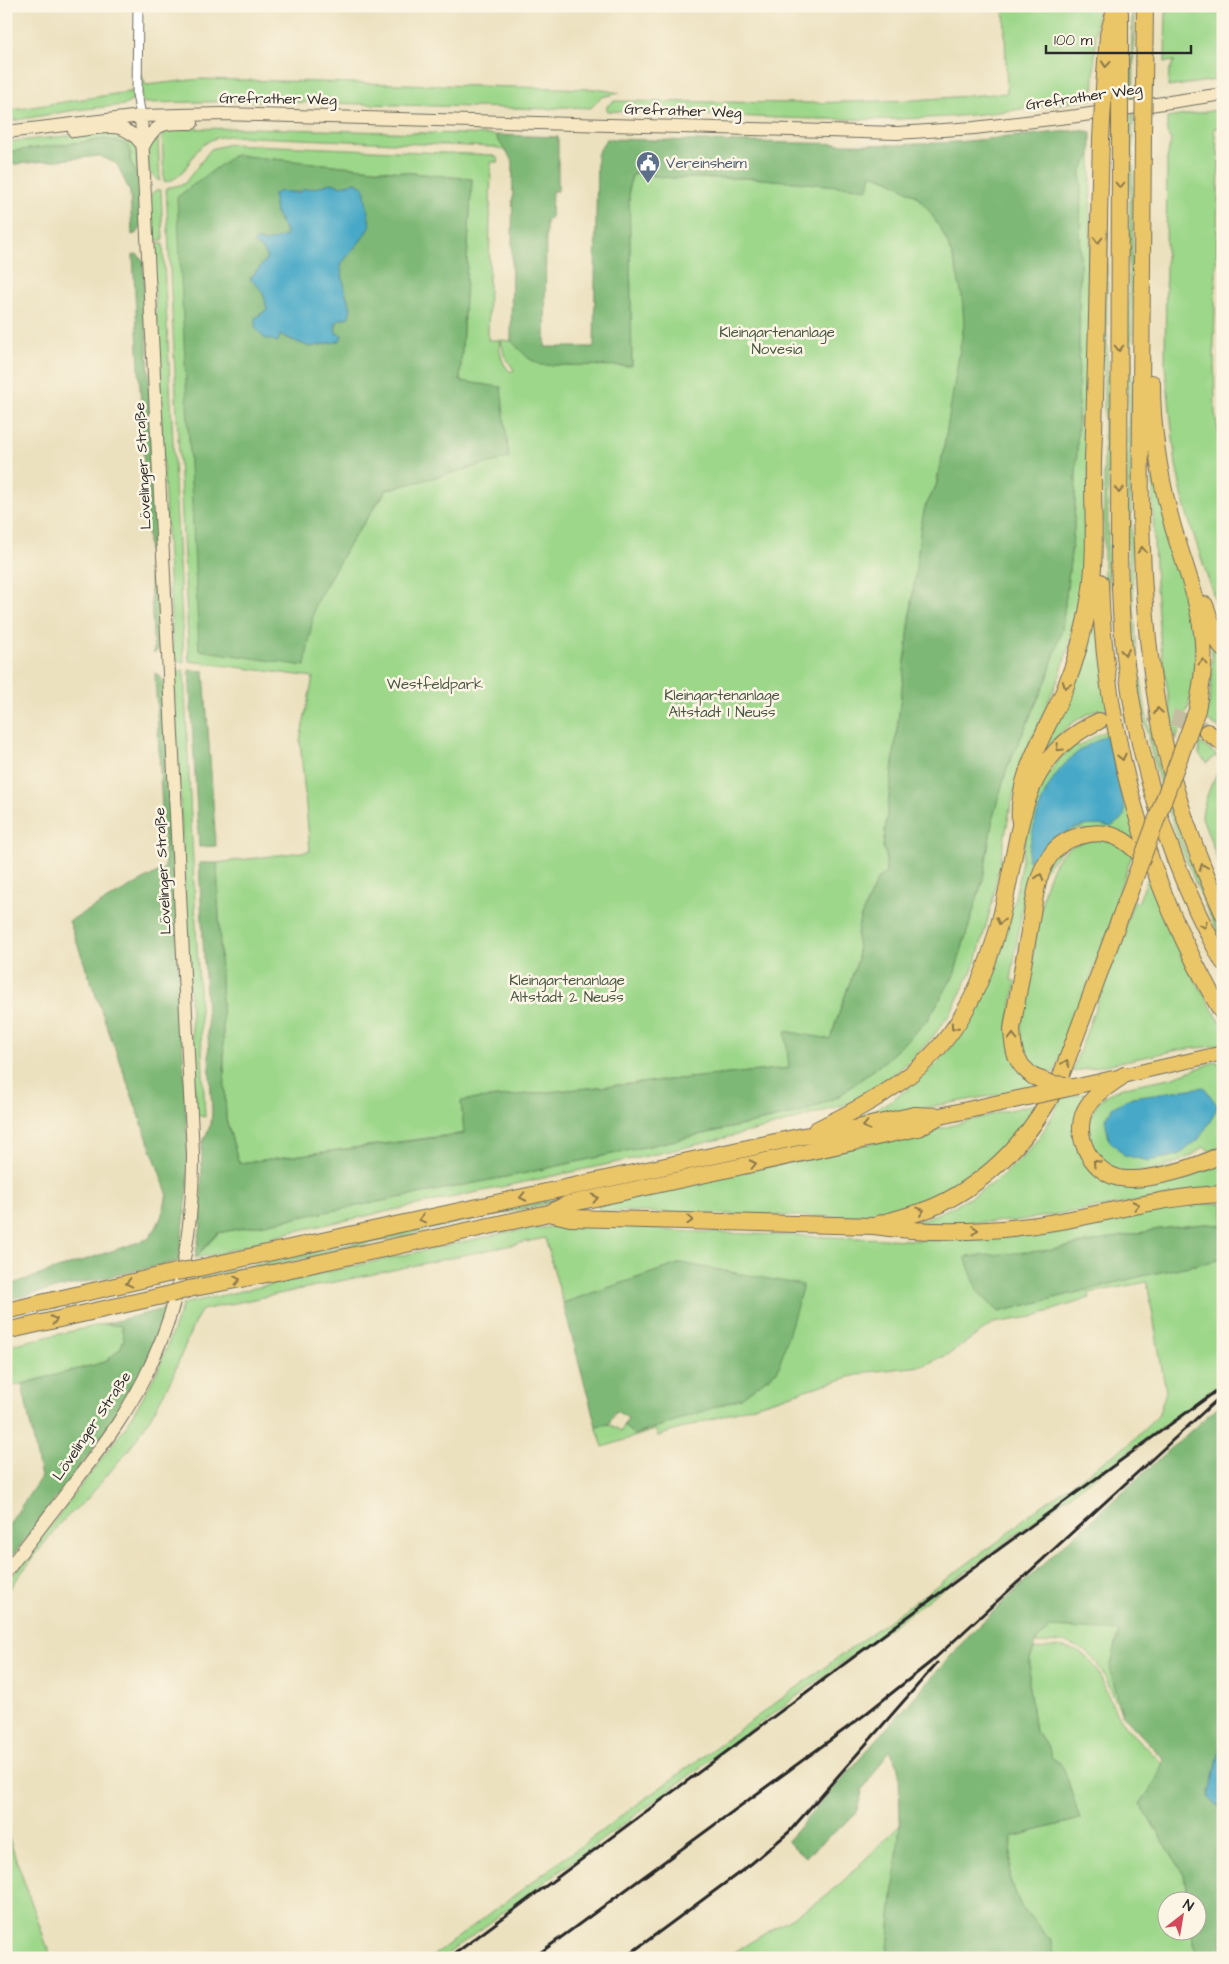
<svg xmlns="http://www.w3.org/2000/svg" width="1229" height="1964" font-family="'Architects Daughter',sans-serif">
<rect width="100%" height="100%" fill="#fcf5e5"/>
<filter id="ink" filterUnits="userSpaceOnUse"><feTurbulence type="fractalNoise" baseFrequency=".02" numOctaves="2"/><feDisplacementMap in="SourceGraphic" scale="10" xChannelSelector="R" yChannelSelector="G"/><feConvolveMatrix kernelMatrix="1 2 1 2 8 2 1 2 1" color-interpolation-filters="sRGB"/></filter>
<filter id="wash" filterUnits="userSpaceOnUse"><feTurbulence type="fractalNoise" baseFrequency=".0096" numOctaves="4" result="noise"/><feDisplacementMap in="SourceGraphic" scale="20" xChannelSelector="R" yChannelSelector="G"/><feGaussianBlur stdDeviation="1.12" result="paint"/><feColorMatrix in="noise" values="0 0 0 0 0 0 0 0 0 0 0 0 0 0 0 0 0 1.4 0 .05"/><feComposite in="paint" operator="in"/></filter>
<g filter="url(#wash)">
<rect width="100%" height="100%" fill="#ece1bf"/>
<!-- green -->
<path fill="#9dd78a" stroke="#64815a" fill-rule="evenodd" d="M1004 6H1097L1093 99C1039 106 983 116 928 118 821 123 714 114 607 111V106L614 101 808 103 914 100 1007 93Z
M1132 6H1134L1131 478C1131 561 1132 645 1149 727 1165 801 1191 870 1223 938V943C1189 874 1162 804 1146 728 1124 625 1127 518 1128 413 1128 277 1131 142 1132 6Z
M1166 6H1223V79L1168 87 1169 72 1173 62 1175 61 1165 62Z
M140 72 146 85 200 79 597 89 620 93 601 97 591 108 565 107 547 109 253 101 144 103 141 98Z
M134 91 133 100 125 105 75 110 6 122V111Z
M1223 109V128H1214C1215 141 1219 151 1219 164L1214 345 1215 414 1223 456V625L1185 508 1176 465 1165 365 1167 159 1171 140 1167 133V118Z
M247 128 495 135 508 151 492 147 228 136C220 137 213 138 206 143 188 154 188 179 164 182L162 135 168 129Z
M117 131 136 146 139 181 130 160 131 153 106 139 6 152V142Z
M152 137H158L160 181C144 175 146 150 152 137Z
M229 144 492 155 498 158 499 162H491L488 340H499C500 353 501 364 511 372L514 370 504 355 501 340 511 341 528 358 632 365 629 186 633 173 672 178H752L868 188 871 173C887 179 902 186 915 195 946 218 966 288 964 324 963 339 959 355 957 370 951 409 944 448 936 486L925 507 921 526 883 848 886 855V873L878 878 860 919 857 934 858 959 830 1039 789 1068 468 1100 461 1102 465 1133 239 1163 226 1119 217 863 310 851 300 740 313 677 189 661 166 188 184 184 211 149ZM234 155 472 179 460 381 508 457 387 490 348 546 315 604Z
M1107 149 1108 592H1104V257Z
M1091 154 1088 538 1082 587 1073 633 1060 675 1024 758 1011 804 992 904 976 962 950 1014 931 1039 909 1062 882 1083 850 1103 778 1125 670 1151 291 1232 218 1254 195 1258 218 1233 526 1173 803 1112 839 1096 885 1061 927 1021 954 975 983 879 993 817 1007 768 1047 679 1062 629 1074 528 1078 423 1081 171Z
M156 190H161L163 240 152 241 150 199 152 193Z
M152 244H163L184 662 178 661 173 654Z
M1152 458 1189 598 1196 638 1195 675 1188 708 1176 740C1169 699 1161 657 1158 615 1154 563 1153 510 1152 458Z
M1094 601 1137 841 1079 829 1034 883 1036 862 1030 861 1011 980 1016 982 1008 1028 1042 1087 939 1105 834 1128C856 1118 879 1109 899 1095 977 1041 1002 966 1019 876 1025 844 1029 810 1044 781 1051 767 1064 755 1075 744L1079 747 1092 738 1107 730 1099 709C1072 720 1059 732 1042 756Z
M1211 636 1223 656V731L1205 719C1213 691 1213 665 1211 636Z
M184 670 205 1117 196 1115 174 679 178 672Z
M1199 742 1221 758 1223 763 1215 756 1207 763 1199 755Z
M1223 766V885L1219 877 1222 872 1202 817C1203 803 1213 776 1223 766Z
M1102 839 1118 844 1133 853 1119 890 1123 892 1054 1073C1023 1068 1019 1054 1021 1025L1044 891C1054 857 1064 842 1102 839Z
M1149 875 1169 926 1187 966 1223 1027V1044L1207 1047 1178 1050 1072 1072 1134 901 1138 903Z
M1217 1061 1218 1064 1223 1063V1146L1210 1151 1203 1147C1187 1163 1136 1179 1114 1170 1111 1168 1108 1165 1105 1163 1084 1146 1083 1114 1104 1097 1118 1085 1155 1082 1173 1077 1188 1072 1202 1067 1217 1061Z
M1092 1092 1077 1122 1112 1180 1223 1157V1188L1014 1221 909 1225C976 1201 1032 1166 1061 1098Z
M1040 1103 1017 1138 962 1186 926 1203 883 1214 838 1217 600 1211 597 1204 946 1127 1005 1111Z
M911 1121 196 1283V1278Z
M1223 1203V1225L1204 1224 1160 1229 1051 1250 999 1312 1146 1275 1223 1259V1382L442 1958H430C620 1816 812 1676 1004 1537L1027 1516 1129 1444 1158 1416 1166 1392 1147 1282 1089 1293 1090 1298 1032 1317 994 1323 949 1354 922 1366 867 1372 802 1391 658 1436 655 1430 603 1447 596 1426 609 1424 621 1431 624 1426 634 1435 741 1398 778 1370 681 1263 563 1303 545 1238 202 1310 195 1321 171 1380 150 1418 131 1447 87 1499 59 1524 6 1593V1585L127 1425 158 1370 183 1304 507 1232 577 1224H628L673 1231 911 1240H955L1013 1236 1186 1205Z
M104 1324 121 1325 124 1339 120 1349 105 1362 6 1388V1346Z
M1051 1627 1119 1630 1110 1670 1123 1716C1101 1671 1096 1635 1036 1644L1038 1639Z
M1051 1647C1105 1647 1097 1686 1122 1722 1133 1737 1150 1750 1163 1764L1155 1782 1140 1804 1184 1874 1188 1901 1166 1902V1932H1192L1193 1943 1199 1958H1054L1052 1942 1021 1906 1010 1880 1012 1837 1080 1819 1065 1772 1060 1763 1052 1758 1048 1746 1035 1732 1029 1687 1030 1659 1034 1650Z
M900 1825 887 1958H729L731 1954 819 1901 841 1883Z
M6 1830 51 1958H6Z"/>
<!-- forest -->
<path fill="#7eb876" stroke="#547250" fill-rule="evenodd" d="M1079 130 1091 132V154L1081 171 1078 423 1074 528 1062 629 1047 679 1007 768 993 817 983 879 954 975 927 1021 885 1061 839 1096 803 1112 526 1173 218 1233 195 1258 201 1226 202 1144 211 1124 212 1112 199 863H217L226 1119 239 1163 464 1134 461 1101 468 1100 789 1068 785 1031 830 1039 858 959 857 934 860 919 878 878 886 873V855L883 848 921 526 925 507 936 486 943 453 964 324 962 297 955 263 944 235 930 212 917 196 889 180 871 174 868 189 752 178H672L633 173 629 186 632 366 540 365 528 358 511 341 513 162 495 135 558 137V191H552L551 217 546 221 545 347H594L597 154 606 139 897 145 957 142Z
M106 139 121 142 130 147V160L139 181 143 225 137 233 132 235 130 192 117 164 100 156 6 165V152Z
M234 155 472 179 460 381 501 387 509 458 386 490 348 546 315 604 305 666 199 650 177 197ZM356 182 363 188 370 225 362 239 340 265 346 294 351 308C342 316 334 320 336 333L310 347 279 335 255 318 267 310C265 294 262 289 250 278L266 261 267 256 263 250 253 243 257 240 266 242 286 237 285 229 276 213 280 191C297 195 312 188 329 184 333 183 336 185 341 186 345 186 351 183 356 182Z
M137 254 143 260 163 640 160 649 154 653 133 255Z
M189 670 204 671 216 846 199 847Z
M155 673 161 677 165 686 188 1154V1189L179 1261 6 1300V1286L148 1239C160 1225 164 1211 167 1193L69 921 165 868Z
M1204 1224 1223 1225V1259L1146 1275 999 1312 978 1292 965 1257 1051 1250 1160 1229Z
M681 1263 803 1285 778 1370 741 1398 634 1435 624 1426 628 1418 616 1411 609 1424 596 1426 563 1303Z
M167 1308 149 1361 116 1418 6 1565V1529L41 1477 22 1384 105 1362 120 1349 124 1339 121 1326 104 1324Z
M1223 1402V1736L1209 1798 1223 1808V1958H1199L1193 1943 1192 1932H1196V1902L1188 1901 1184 1874 1140 1804 1155 1782 1164 1759 1123 1716 1110 1670 1119 1631 1051 1627 1038 1639 1030 1659 1029 1687 1035 1732 1048 1746 1052 1758 1060 1763 1065 1772 1080 1819 1012 1837 1010 1880 1021 1906 1052 1942 1054 1958H887L900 1825 899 1767 890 1750 863 1789 856 1814 805 1857 787 1841 971 1633 1060 1548Z"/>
<!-- water -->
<path fill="#47a9c7" stroke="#396a79" d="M356 182 364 188 370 225 362 239 340 265 346 294 351 308 349 317 338 320 335 326 336 333 342 335 340 341 310 347 280 335 278 342 264 338 255 327V318L267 310C265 294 262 289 250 279L265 261 267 256 263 250 253 243 257 240 266 242 286 236 285 229 276 213 273 195 280 191 298 193 304 189 315 188 331 183 342 186Z
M1108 734 1125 810 1124 817 1111 827C1078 820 1055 834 1038 862L1027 860C1035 818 1042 780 1078 752 1087 745 1098 740 1108 734Z
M1204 1087 1218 1106 1212 1118 1199 1139 1179 1155 1148 1161 1124 1155 1109 1140 1105 1119 1113 1107 1132 1097Z
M1223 1736V1808L1222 1806 1214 1804 1209 1798Z"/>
</g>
<g filter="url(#ink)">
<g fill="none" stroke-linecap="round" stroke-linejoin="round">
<!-- highway-tunnel -->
<path stroke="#c5bda1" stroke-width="16" stroke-dasharray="16 8" stroke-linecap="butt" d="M1101 721C1137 710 1170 711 1203 729"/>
<!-- street casing -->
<g stroke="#6f6b5f" stroke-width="11">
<path id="street" d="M138 6 137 94 141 116"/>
</g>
<!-- secondary casing -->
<g stroke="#6f6b5f" stroke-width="14">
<path id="secondary" d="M74 131C104 128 123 118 143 146
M6 132 141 116 222 114 897 133 974 128 1077 116 1223 94
M143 147C156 121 165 123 192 123
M6 1572C29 1542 52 1512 75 1482 103 1445 132 1407 151 1364 182 1298 193 1227 193 1154L141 116"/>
</g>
<!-- primary casing -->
<g stroke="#6f6b5f" stroke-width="16">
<path id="primary" d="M1078 1086 1223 1053"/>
</g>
<!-- highway casing -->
<g stroke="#6f6b5f" stroke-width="18">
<path id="highway" d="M1144 82 1145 6
M1120 86V13
M1104 88 1108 35 1116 6
M1143 134C1143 221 1142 308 1141 396 1140 523 1139 651 1172 775 1184 822 1203 869 1223 913
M1120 137 1119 553C1120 593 1121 632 1127 671 1141 773 1173 872 1223 962
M1152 383C1152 432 1160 480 1173 527 1184 565 1200 602 1203 642 1205 665 1201 687 1197 710
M1100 582C1105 735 1145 883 1223 1014
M1205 605 1218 641 1223 649
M1207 732 1223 743
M1020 822C1016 776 1046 732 1064 691 1076 661 1085 628 1090 596 1097 552 1092 505 1093 460 1097 353 1098 246 1101 139
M1124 1075C1112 1084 1097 1092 1088 1105 1070 1131 1089 1171 1119 1178 1146 1183 1200 1167 1223 1153
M1034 1077C1015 1063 1013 1052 1012 1029 1018 996 1023 964 1029 931 1034 906 1035 873 1053 852 1062 841 1075 836 1089 834 1116 829 1133 846 1150 865
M816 1130C878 1099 931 1072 966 1009 986 974 997 937 1005 899 1022 826 1020 757 1099 721
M549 1213 570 1218 874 1226C936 1235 1000 1232 1061 1221 1115 1211 1168 1196 1223 1194
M879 1224C898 1218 919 1214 938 1205 992 1179 1033 1135 1059 1081L1130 891
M194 1269 803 1136 849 1130 914 1115 940 1116 1032 1096
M189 1289 277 1272 549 1213 568 1204 918 1128 938 1117
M6 1311 176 1272
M6 1331 171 1294"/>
</g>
<!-- street -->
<use href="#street" stroke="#fff" stroke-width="9"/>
<!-- secondary -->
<use href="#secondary" stroke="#f7e8c3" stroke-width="12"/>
<!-- primary -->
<use href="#primary" stroke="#ebc669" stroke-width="14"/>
<!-- highway -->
<use href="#highway" stroke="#ebc669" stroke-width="16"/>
<!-- rail -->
<path stroke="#2b2b2b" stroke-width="3" d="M449 1958 995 1552 1223 1386
M533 1958 863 1716 932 1661 1223 1394
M624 1958 751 1864 789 1832 937 1663"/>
<!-- highway-bridge casing -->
<g stroke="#6f6b5f" stroke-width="18" stroke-linecap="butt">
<path id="highway-bridge" d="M1143 134 1144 82
M1120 137V86
M1101 139 1104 88
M1130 891 1197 710
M1034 1077 1053 1084 1066 1085
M1032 1096 1078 1086
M176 1272 194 1269
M171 1294 189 1289"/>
</g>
<!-- highway-bridge -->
<use href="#highway-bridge" stroke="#ebc669" stroke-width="16"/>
</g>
<!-- one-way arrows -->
<defs><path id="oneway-chevron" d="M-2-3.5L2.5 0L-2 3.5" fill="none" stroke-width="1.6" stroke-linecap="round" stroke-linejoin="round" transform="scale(1.25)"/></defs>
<g stroke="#8b784a">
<use href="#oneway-chevron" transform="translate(1106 64) rotate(94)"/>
<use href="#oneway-chevron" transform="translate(1120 185) rotate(90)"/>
<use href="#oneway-chevron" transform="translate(1098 240) rotate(91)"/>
<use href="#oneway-chevron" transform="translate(1119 348) rotate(90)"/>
<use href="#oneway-chevron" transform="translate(1119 490) rotate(90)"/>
<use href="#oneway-chevron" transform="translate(1142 550) rotate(-92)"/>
<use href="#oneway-chevron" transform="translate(1125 652) rotate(84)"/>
<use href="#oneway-chevron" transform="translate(1203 662) rotate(-90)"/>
<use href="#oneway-chevron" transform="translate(1066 685) rotate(111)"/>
<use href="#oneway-chevron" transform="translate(1158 711) rotate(-99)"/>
<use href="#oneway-chevron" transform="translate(1059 748) rotate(136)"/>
<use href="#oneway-chevron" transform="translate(1122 757) rotate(77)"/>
<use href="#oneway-chevron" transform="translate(1203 867) rotate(-111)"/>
<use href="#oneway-chevron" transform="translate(1040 877) rotate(-73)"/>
<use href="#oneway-chevron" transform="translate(1000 921) rotate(104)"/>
<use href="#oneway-chevron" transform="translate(1204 925) rotate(65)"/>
<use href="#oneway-chevron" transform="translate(954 1027) rotate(125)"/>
<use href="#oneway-chevron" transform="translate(1013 1037) rotate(-90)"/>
<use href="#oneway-chevron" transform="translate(1066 1063) rotate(-69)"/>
<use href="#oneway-chevron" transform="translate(866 1126) rotate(167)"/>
<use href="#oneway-chevron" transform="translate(1096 1163) rotate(-134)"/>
<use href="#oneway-chevron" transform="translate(753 1164) rotate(-12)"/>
<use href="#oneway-chevron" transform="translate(523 1197) rotate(168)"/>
<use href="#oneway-chevron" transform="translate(595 1198) rotate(-12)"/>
<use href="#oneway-chevron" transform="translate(1136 1205) rotate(-12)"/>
<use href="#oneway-chevron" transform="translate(921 1211) rotate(-18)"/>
<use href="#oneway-chevron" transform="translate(422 1219) rotate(167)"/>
<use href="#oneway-chevron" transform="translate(690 1220) rotate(2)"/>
<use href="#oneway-chevron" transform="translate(975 1230) rotate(-3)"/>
<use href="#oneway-chevron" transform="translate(237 1280) rotate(-11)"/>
<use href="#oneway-chevron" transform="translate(129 1283) rotate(167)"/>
<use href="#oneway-chevron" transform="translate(54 1320) rotate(-13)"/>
</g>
</g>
<!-- icons -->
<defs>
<g id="civic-pin" transform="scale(1.25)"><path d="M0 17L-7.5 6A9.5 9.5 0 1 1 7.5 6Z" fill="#5c6f8a" stroke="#fcf5e5"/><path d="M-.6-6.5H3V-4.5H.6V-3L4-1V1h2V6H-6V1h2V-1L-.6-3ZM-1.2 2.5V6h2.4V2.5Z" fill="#fff"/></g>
</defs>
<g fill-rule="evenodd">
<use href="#civic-pin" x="648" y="163"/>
</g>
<g text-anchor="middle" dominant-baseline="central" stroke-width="5" stroke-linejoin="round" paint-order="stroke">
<!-- street labels -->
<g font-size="15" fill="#2b2b2b" stroke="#fcf5e5">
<text transform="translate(1084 97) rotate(-8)">Grefrather Weg</text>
<text transform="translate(278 99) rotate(1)">Grefrather Weg</text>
<text transform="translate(683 111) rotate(2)">Grefrather Weg</text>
<text transform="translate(143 466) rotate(-93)">Lövelinger Straße</text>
<text transform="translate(163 871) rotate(-93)">Lövelinger Straße</text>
<text transform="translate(92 1426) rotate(-56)">Lövelinger Straße</text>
</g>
<!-- service labels -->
<g font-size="15" fill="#4e5e75" stroke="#fcf5e5" text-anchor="start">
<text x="666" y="163">Vereinsheim</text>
</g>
<!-- park labels -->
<g font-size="15" fill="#485643" stroke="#fcf5e5">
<text x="777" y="332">Kleingartenanlage<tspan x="777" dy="17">Novesia</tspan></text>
<text x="435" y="684">Westfeldpark</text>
<text x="722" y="695">Kleingartenanlage<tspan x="722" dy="17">Altstadt 1 Neuss</tspan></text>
<text x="567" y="980">Kleingartenanlage<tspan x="567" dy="17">Altstadt 2 Neuss</tspan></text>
</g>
</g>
<!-- margin -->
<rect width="1229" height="1964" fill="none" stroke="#fcf5e5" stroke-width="25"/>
<!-- north arrow -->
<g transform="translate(1182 1916) rotate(31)"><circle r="24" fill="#fcf5e5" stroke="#a8a49b"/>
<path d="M0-4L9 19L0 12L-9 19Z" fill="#d1495b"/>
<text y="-8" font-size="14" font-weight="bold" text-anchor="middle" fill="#2b2b2b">N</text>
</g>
<!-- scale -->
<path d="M1046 45v8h145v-8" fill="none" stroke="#2b2b2b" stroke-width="2.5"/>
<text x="1054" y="45" font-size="15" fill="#2b2b2b" stroke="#fcf5e5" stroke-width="4" paint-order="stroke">100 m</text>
</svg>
